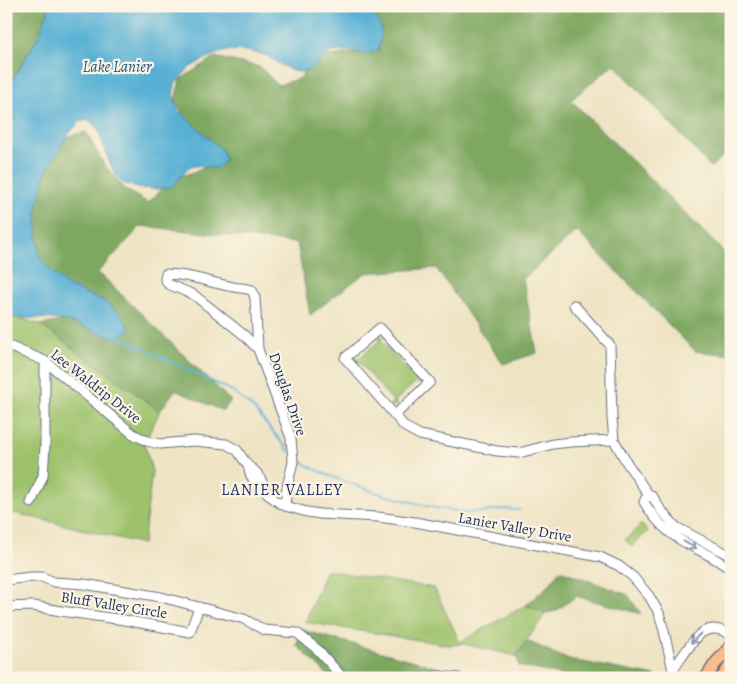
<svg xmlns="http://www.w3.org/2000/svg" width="737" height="684" font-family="Alegreya,serif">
<rect width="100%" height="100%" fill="#fcf5e5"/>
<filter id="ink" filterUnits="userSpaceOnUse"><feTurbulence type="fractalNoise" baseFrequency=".02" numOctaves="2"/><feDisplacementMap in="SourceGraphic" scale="10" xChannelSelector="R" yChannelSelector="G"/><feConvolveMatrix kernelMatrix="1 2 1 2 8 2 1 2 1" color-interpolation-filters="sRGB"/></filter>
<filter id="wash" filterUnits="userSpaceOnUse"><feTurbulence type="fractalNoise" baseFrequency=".0096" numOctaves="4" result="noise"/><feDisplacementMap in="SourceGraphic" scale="20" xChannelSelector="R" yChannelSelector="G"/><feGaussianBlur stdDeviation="1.12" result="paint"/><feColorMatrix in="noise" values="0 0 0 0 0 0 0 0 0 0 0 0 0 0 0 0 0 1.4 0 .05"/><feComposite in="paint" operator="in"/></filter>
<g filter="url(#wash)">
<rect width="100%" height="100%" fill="#eee3c2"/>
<!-- green -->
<path fill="#9ec26c" stroke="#5c7865" d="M6 314 41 325 160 411 144 443 152 471 143 544 6 511Z
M381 335 384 338 381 341 416 379 420 377H421V384H419L417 381 395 401 397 404 396 406 390 405 393 401 359 362 356 364 354 363V357L358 359 380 340 378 337Z
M641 524 648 531 632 547 625 540Z
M326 570 434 588 460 642 526 605 546 613 516 656 460 643V644L449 645 305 622Z"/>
<!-- forest -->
<path fill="#7ea860" stroke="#4c6c5f" d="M6 6H50L38 38 6 90Z
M357 6H731V148L711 167 614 64 571 100 731 259V355L695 351 577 231 523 279 537 353 503 364 436 268 365 273 310 315 297 243 141 226 98 272 231 401 223 411 175 390 160 411 41 325 70 319 37 258 36 204 46 157 69 136 86 132 103 163 126 190 148 203 171 180 213 165 175 100 180 80 214 57 260 67 278 85 301 78 308 61 328 56 379 50 375 34Z
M560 570 628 595 641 614 576 596 556 611 546 613 526 605 550 584Z
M302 630 468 676V678H331L296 645Z
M527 641 567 659 655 676V678H575L519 666 517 655Z"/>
<!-- water -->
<path fill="#58b1d5" stroke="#3a709a" d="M50 6H366C370 11 374 14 377 19 384 30 382 40 377 51L364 54 349 51H338L329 53 311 69 300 72 290 70 265 55 247 51 231 50 213 55 190 67 175 84 173 95 178 110 222 150 225 160 217 168 205 167 200 165 190 167 171 187 157 189 138 188 123 183 116 176 109 161 98 129 89 120 80 122 69 133 46 172 37 209V237L40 258 51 271 68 286 104 301 120 313 130 329 118 338C98 335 81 324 61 320 43 317 24 320 6 316V90L38 38Z"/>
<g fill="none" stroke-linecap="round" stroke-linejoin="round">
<!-- stream -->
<path stroke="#58b1d5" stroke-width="2" d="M120 337 232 391 253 408 289 451
M296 457 310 467 335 478 387 496 405 500 431 507 467 513 485 512 503 509 520 510"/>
</g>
</g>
<g filter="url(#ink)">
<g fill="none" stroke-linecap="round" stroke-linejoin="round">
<!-- minor casing -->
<g stroke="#656e81" stroke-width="11">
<path id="minor" d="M574 305 610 345 612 418 614 440 627 463 648 494 653 497 660 509 676 527 731 556
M6 345 45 361 133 434 147 441 160 444 194 441 226 444 237 450 248 466 250 474 258 487 264 490C263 480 257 471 248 466
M258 349 244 335 194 295 168 284 165 279 166 274C188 274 208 282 229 286 236 288 244 288 252 290L255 298 258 349 291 438 293 462 287 487 285 506
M395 415 430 382 380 328 345 358 405 427 420 435 497 451 519 453 553 444 571 442 614 440
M264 490 275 500 285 506 307 512 320 514 378 517 415 522 600 557 619 566 633 577 649 596 659 613 664 631 673 670
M648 494 644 502C653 517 664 530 679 539 696 550 715 556 731 570
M31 503 43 476 45 446V361
M6 580 31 577H42L54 582 84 584 161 597 244 619 264 630 297 633 318 650 343 678
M6 607 33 606 61 611 124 620 190 632 199 607
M420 678 439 676 458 678
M669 678C673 669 678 662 684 654 697 635 707 620 731 635"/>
</g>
<!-- major casing -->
<g stroke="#656e81" stroke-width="14">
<path id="major" d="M706 678 715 664 731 646
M722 678 731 664"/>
</g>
<!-- minor -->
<use href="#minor" stroke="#fff" stroke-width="9"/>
<!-- major -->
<use href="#major" stroke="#f9bc8a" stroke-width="11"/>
</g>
<!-- one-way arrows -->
<defs><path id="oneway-shaft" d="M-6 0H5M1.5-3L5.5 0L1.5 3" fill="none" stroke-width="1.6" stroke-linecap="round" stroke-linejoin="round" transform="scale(1.25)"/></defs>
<g stroke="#8d97ae">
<use href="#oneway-shaft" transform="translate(690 545) rotate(28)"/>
<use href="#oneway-shaft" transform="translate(696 638) rotate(135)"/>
</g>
</g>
<g text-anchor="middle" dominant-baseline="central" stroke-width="4.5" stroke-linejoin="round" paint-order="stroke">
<!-- street labels -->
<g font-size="15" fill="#1b2f5e" stroke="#fcf5e5">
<text transform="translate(96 386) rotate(38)">Lee Waldrip Drive</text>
<text transform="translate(288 394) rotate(71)">Douglas Drive</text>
<text transform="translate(515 527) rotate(10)">Lanier Valley Drive</text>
<text transform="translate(114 605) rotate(9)">Bluff Valley Circle</text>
</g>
<!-- water labels -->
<g font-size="16" font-style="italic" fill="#2d5682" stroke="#fcf5e5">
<text x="117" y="67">Lake Lanier</text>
</g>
<!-- neighbourhood labels -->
<g font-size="16" letter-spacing="1" fill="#1b2f5e" stroke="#fcf5e5">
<text x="282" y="490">LANIER VALLEY</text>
</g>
</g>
<!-- margin -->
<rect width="737" height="684" fill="none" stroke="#fcf5e5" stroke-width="25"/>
</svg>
